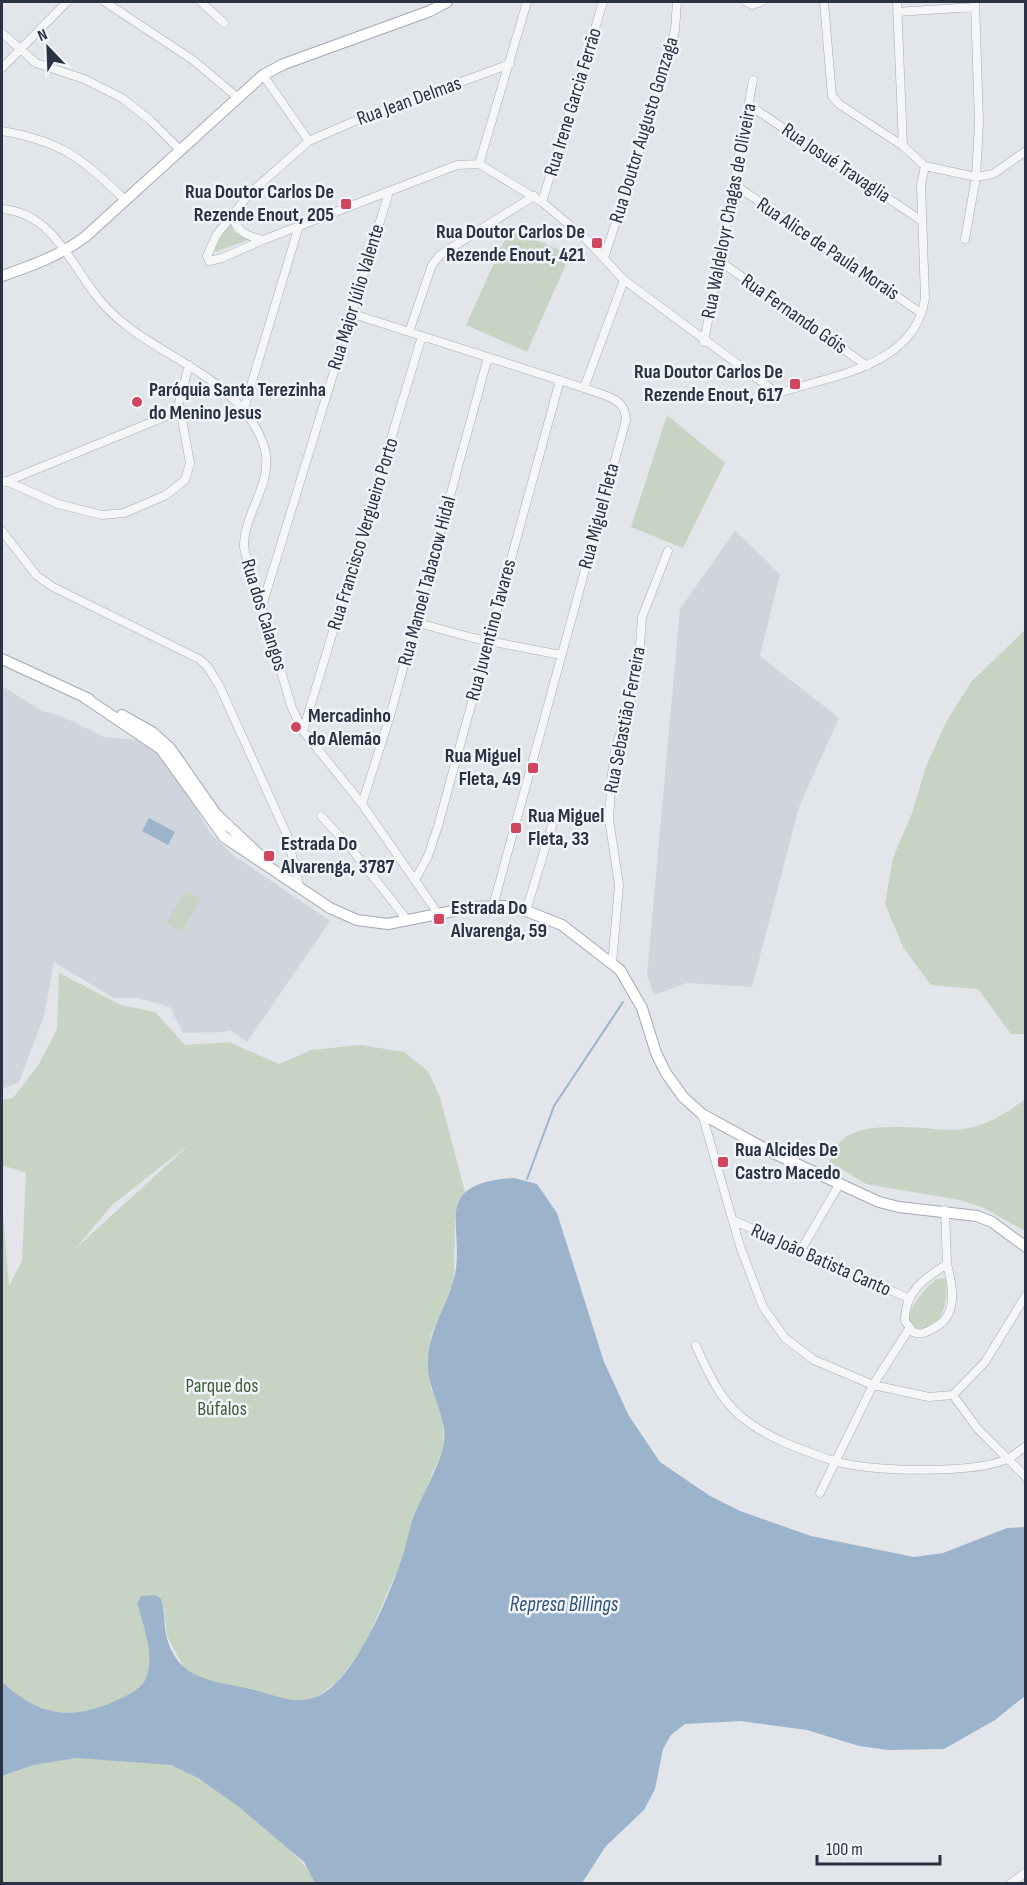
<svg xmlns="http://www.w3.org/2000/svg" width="1027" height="1885" font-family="'Sofia Sans Condensed',sans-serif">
<rect width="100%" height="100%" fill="#e2e5ea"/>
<!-- built -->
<path fill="#d0d4dc" d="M735 531 780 574 760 656 839 718 799 807 752 987 687 983 654 995 647 975 680 609Z
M2 686 42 711 59 715 104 737 139 740 151 744 171 767 211 834 233 855 330 921 247 1042 230 1030 223 1032 183 1033 170 1007 138 998H114L54 962 44 1016 19 1082 2 1089Z"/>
<!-- green -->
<path fill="#c8d4c3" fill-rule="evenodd" d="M231 224 234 232 248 240 215 252V245Z
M510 228 570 255 527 352 466 325Z
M667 415 725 463 683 548 631 527Z
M1025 630 1026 1034H1011L978 989 931 985 903 947 885 904 893 858 912 813 926 767 945 724 971 682Z
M185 892 201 899 182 931 166 923Z
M59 973 121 1005 155 1012 185 1045 229 1042 279 1064 311 1050 361 1045 404 1052 428 1071 440 1097 465 1192 455 1218 454 1281 431 1335 428 1365 431 1388 442 1415 444 1446 413 1520 399 1566 365 1644 338 1681 317 1697 301 1700 282 1699 252 1689 204 1680 185 1670 167 1636 164 1608 141 1596 137 1603C143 1626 156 1656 145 1680 140 1691 126 1696 115 1701 68 1721 40 1716 2 1682V1202L9 1286 22 1261 26 1173 2 1165V1100L13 1098 39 1064 57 1029ZM190 1144 75 1249 112 1205Z
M1025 1099V1231L982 1207 960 1200 866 1184 829 1162C833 1156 836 1146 841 1141 865 1118 924 1130 954 1130 980 1129 1006 1115 1025 1099Z
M946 1278C948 1304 944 1329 913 1329L908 1324C908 1307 924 1290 936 1279Z
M77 1758C107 1760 139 1759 169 1765 199 1771 309 1855 315 1883H2V1776L34 1765Z"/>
<!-- water -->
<path fill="#9cb4cb" d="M149 818 175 832 168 845 142 831Z
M514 1178 537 1184 557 1213 604 1362 629 1416 660 1462 710 1496 740 1511 811 1536 914 1557 943 1553 1007 1528 1025 1527V1696L995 1720 944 1749 888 1750 859 1746 807 1730 740 1721 685 1724 671 1735 663 1749 655 1789 644 1810 606 1846 582 1883H315L304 1862 239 1807 198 1778 171 1765 77 1758 34 1765 2 1776V1682C40 1716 69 1721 115 1701 126 1696 140 1690 145 1680 156 1656 143 1626 137 1603L141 1596 155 1595 161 1599C165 1611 164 1623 166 1635 177 1679 208 1680 246 1688 269 1692 291 1706 316 1697 352 1684 387 1601 399 1566 405 1550 408 1534 413 1518 422 1495 437 1471 443 1447 450 1418 427 1392 428 1364 428 1332 444 1311 453 1282 469 1231 425 1183 514 1178Z"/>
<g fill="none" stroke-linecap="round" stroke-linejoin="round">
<!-- stream -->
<path stroke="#9cb4cb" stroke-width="2" d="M527 1179 554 1106 623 1002"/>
<!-- minor casing -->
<g stroke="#a7acb5" stroke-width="9">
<path id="minor" d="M105 2 193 60 237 97
M201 2 224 23
M746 2 752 5 761 2
M824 2 832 96 839 104 903 146
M897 2 903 146 925 166 976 177 993 174 1026 151
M897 12 975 7
M2 33 36 63 84 79 122 98 150 120 180 150
M2 68 67 2
M263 75 309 141 249 194 232 216C237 232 247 236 263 240L457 165 479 164 542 202 585 238 624 280 774 391H785C837 375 916 364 925 298L921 185 925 166
M749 105 922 221
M2 131C61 141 84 159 126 201
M309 141 355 121 510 64
M479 164 527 2
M735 185 921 313
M542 202 603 2
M2 209C51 213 69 260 95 294 140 356 234 367 263 443 277 481 243 511 244 548L292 708 303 731 362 804 439 915
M232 216 217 234 207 256 209 261 222 258 263 240
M965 239 976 177 979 123 975 2
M604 258 663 79 675 30 677 2
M721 262 867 366
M350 313 584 388C602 395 626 397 626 420L493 906
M409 332 432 265 440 255 534 196
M704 342 753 80
M584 388 624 280
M243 412 298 229
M6 481 58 504 102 515 124 513 166 495 185 480 190 463 179 403 189 365
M5 482 179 411
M2 531 37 576 53 587 199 659 207 666 219 685 287 835 299 885
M262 606 389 192
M415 622 473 638 561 655
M303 731 422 336
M362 804 390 716 488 357
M321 816 350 847 408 921
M416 878 428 856 438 826 560 380
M526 911 554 819
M612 964 619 885 609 819 612 774 614 754 638 672 642 617 668 551
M702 1114 740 1246 763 1307 785 1338 814 1360 873 1385 929 1397 953 1395 985 1362 1026 1295
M945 1210 947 1264
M735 1221 908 1298
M801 1250 840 1183
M947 1264C953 1287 959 1317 932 1329 925 1333 920 1335 913 1332L905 1321C904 1292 925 1278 947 1264Z
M696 1346C708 1372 720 1400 743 1418 767 1438 804 1451 834 1461 868 1472 975 1474 1007 1459 1014 1456 1020 1450 1026 1446
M953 1395 977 1428 1026 1477
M820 1493 873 1385 909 1329
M1010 1884 1026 1872"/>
</g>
<!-- major casing -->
<g stroke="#a1aab6" stroke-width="12">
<path id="major" d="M2 276C31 266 59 256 85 237L263 75 284 64 430 11 447 2
M2 659 89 699
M84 697 161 749 224 837 330 908 357 920 388 924 473 907 504 906 529 912 562 925 620 970 642 1008 656 1053 666 1073 683 1097 702 1114 771 1152 879 1202 899 1207 977 1216 992 1222 1026 1247
M122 715 152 732 170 748 216 814 267 862"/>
</g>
<!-- minor -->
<use href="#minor" stroke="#f5f6f8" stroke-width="8"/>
<!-- major -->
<use href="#major" stroke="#fff" stroke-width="10"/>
</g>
<!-- markers -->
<g fill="#d0465f" stroke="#f1f4f8" stroke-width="2">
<rect x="340" y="198" width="12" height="12" rx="3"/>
<rect x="591" y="237" width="12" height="12" rx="3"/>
<rect x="789" y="378" width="12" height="12" rx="3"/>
<circle cx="137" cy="402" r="6"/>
<circle cx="296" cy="727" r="6"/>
<rect x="527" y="762" width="12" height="12" rx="3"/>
<rect x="510" y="822" width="12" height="12" rx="3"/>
<rect x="263" y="850" width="12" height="12" rx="3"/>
<rect x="433" y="913" width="12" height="12" rx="3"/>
<rect x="717" y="1156" width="12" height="12" rx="3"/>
</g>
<g text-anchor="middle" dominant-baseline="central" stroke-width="5" stroke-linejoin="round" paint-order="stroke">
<!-- street labels -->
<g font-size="20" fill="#2a3343" stroke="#f1f4f8">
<text transform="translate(409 101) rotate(-20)">Rua Jean Delmas</text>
<text transform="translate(573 102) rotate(-73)">Rua Irene Garcia Ferrão</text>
<text transform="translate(644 130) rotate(-73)">Rua Doutor Augusto Gonzaga</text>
<text transform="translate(836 163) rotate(34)">Rua Josué Travaglia</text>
<text transform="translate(729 211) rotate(-79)">Rua Waldeloyr Chagas de Oliveira</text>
<text transform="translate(828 249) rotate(34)">Rua Alice de Paula Morais</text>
<text transform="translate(356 297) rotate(-73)">Rua Major Júlio Valente</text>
<text transform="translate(794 314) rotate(35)">Rua Fernando Góis</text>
<text transform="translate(599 516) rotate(-75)">Rua Miguel Fleta</text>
<text transform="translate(363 534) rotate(-73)">Rua Francisco Vergueiro Porto</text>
<text transform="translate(427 581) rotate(-75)">Rua Manoel Tabacow Hidal</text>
<text transform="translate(264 615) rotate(73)">Rua dos Calangos</text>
<text transform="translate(491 630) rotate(-75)">Rua Juventino Tavares</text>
<text transform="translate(625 720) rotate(-79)">Rua Sebastião Ferreira</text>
<text transform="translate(821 1260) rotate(24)">Rua João Batista Canto</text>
</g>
<!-- poi labels -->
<g font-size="20" font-weight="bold" fill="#2a3343" stroke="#f1f4f8" text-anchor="start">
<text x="334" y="192" text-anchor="end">Rua Doutor Carlos De<tspan x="334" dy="23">Rezende Enout, 205</tspan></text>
<text x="585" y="232" text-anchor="end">Rua Doutor Carlos De<tspan x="585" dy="23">Rezende Enout, 421</tspan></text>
<text x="783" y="372" text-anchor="end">Rua Doutor Carlos De<tspan x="783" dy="23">Rezende Enout, 617</tspan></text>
<text x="149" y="390">Paróquia Santa Terezinha<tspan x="149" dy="23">do Menino Jesus</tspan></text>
<text x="308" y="716">Mercadinho<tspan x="308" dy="23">do Alemão</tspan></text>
<text x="521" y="756" text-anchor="end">Rua Miguel<tspan x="521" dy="23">Fleta, 49</tspan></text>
<text x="528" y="816">Rua Miguel<tspan x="528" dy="23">Fleta, 33</tspan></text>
<text x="281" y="844">Estrada Do<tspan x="281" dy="23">Alvarenga, 3787</tspan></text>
<text x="451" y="908">Estrada Do<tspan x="451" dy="23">Alvarenga, 59</tspan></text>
<text x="735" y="1150">Rua Alcides De<tspan x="735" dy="23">Castro Macedo</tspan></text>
</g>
<!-- park labels -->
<g font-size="20" fill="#3f5e37" stroke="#f1f4f8">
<text x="222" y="1386">Parque dos<tspan x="222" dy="23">Búfalos</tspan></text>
</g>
<!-- water labels -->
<g font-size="21" font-style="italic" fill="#335377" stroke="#f1f4f8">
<text x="564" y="1604">Represa Billings</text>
</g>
</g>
<!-- border -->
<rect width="1027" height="1885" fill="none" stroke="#2a3343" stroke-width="6"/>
<!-- north arrow -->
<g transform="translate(48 48) rotate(337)" stroke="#f1f4f8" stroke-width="4.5" paint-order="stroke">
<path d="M0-4.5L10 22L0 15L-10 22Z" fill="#2a3343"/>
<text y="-9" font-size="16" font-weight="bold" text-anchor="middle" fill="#2a3343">N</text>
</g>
<!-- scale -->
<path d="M817 1855v9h123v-9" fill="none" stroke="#2a3343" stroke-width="3"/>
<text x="826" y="1855" font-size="18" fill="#2a3343" stroke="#f1f4f8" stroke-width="4.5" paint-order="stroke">100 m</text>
</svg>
